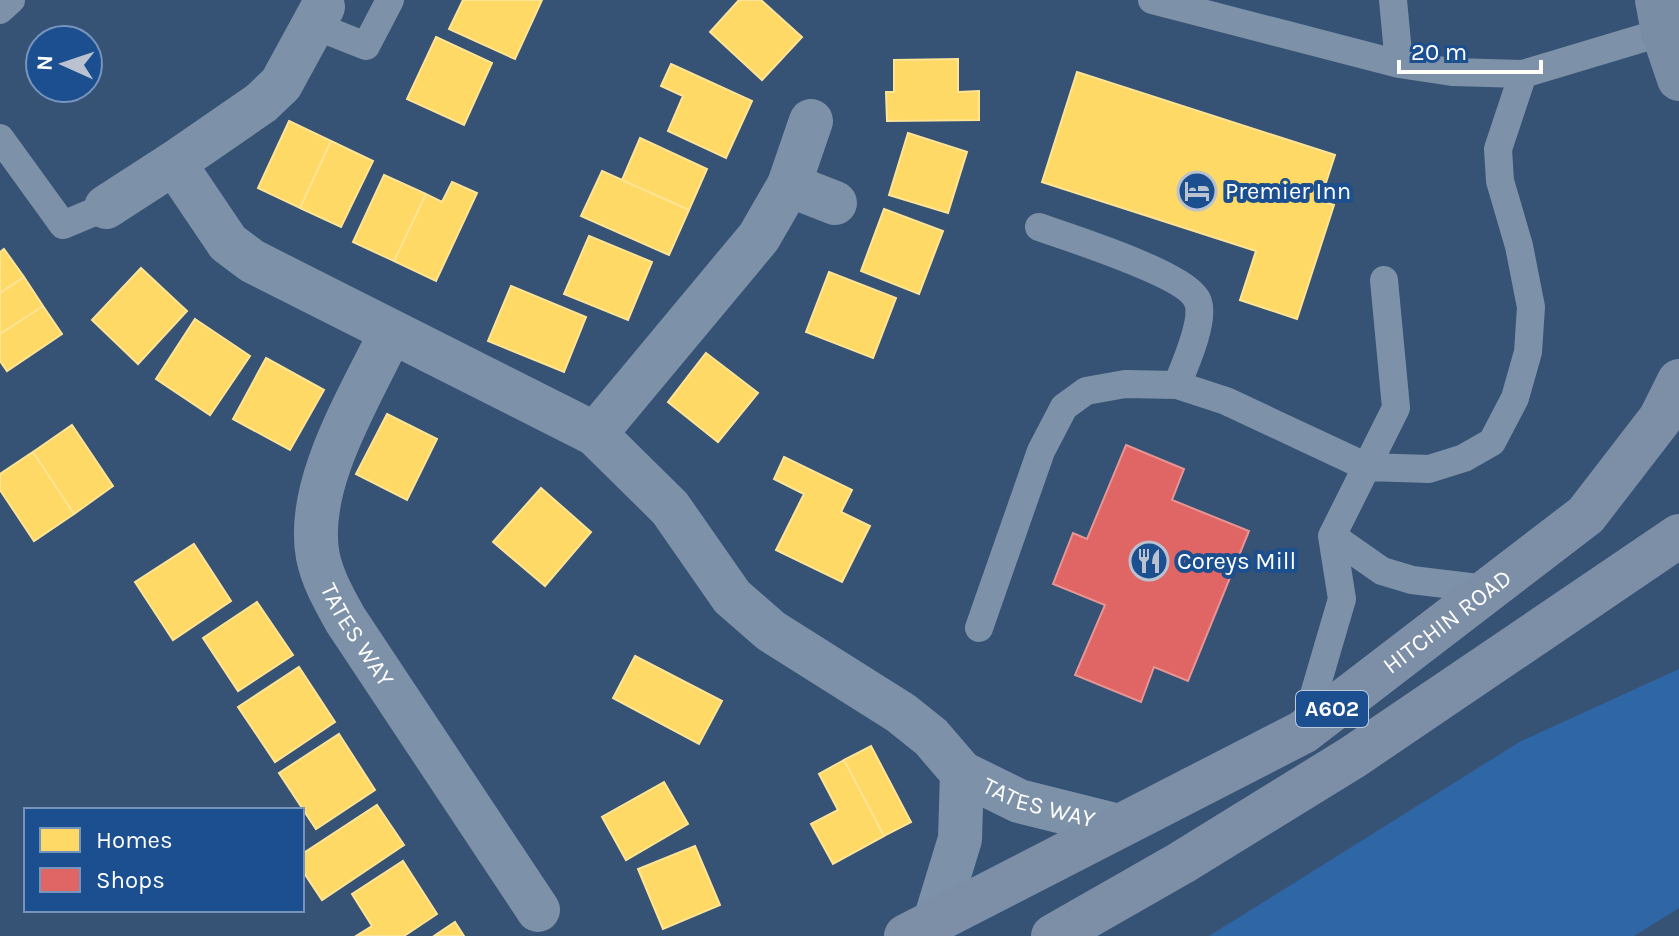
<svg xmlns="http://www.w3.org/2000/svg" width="1679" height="936" font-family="Karla,sans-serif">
<rect width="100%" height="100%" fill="#365274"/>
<!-- green -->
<path fill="#2f66a5" d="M1679 669V908L1634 936H1209L1521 741Z"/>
<!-- homes -->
<path fill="#ffd966" stroke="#ffe494" stroke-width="2" d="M463 0H542L515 59 449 29Z
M739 0H761L802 37 762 80 710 32Z
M436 37 492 63 464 125 407 99Z
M958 59V92L979 91V120L887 121 886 92H894V60Z
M671 64 752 101 726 158 668 131 683 96 661 86Z
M1077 72 1335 155 1320 201 1334 205 1297 319 1240 300 1256 251 1042 182Z
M289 121 331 141 300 208 258 188Z
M908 133 967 152 948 213 889 195Z
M640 138 707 169 689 210 622 180Z
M331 141 373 161 341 227 300 208Z
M602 171 689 210 669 255 581 216Z
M384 175 426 194 394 261 353 242Z
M452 182 477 193 436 281 394 261 426 194 442 202Z
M884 209 943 231 919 294 861 271Z
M589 236 652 262 628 320 564 294Z
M4 249 24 277 0 293V252Z
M141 268 187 311 138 364 92 320Z
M829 272 896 298 873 358 806 332Z
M24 277 43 306 0 334V293Z
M511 286 586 317 564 372 488 341Z
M43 306 62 334 7 371 0 361V334Z
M195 319 250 356 210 415 156 379Z
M706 353 758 393 718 442 668 402Z
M266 358 324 390 290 450 233 419Z
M387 414 437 439 407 500 356 474Z
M72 425 113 486 74 514 33 452Z
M33 452 74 514 34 541 0 490V474Z
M784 457 852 490 841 512 870 526 842 582 776 550 804 494 774 479Z
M541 488 591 532 545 586 493 542Z
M194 544 231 601 173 640 135 582Z
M257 602 293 655 238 691 203 638Z
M635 656 722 701 699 744 613 698Z
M299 667 335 722 275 762 238 707Z
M339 734 375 790 316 829 279 773Z
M871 746 911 822 884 836 844 760Z
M844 760 884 836 833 864 811 824 838 810 819 774Z
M664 782 688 824 626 860 602 817Z
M377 805 404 845 322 900 302 870V854Z
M695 846 720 905 663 929 638 869Z
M403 861 437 914 404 936H356L372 926 352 894Z
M455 922 464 936H434Z"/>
<!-- shops -->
<path fill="#e06666" stroke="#e99494" stroke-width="2" d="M1126 445 1184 469 1172 500 1249 531 1188 681 1154 667 1141 702 1075 675 1105 605 1053 584 1073 533 1087 539Z"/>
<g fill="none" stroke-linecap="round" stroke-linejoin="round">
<!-- lane -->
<path stroke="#7d92a8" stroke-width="28" d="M1152 0 1399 64 1452 72 1523 74 1663 32
M1393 0 1399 64
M0 10 11 0
M313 25 366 46 390 0
M0 138 63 225 106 207
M1039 227C1070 238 1189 275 1198 302 1205 321 1184 367 1177 385
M1332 536 1382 571 1412 580 1486 589
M979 628 1041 451 1064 407 1086 391 1125 384 1177 385 1226 401 1367 467 1429 469 1464 458 1492 442 1515 398 1528 352 1531 307 1519 246 1500 181 1498 149 1523 74
M1303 732 1342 599 1332 536 1396 408 1384 280"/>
<!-- street -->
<g stroke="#7d92a8" stroke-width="44">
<path d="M174 163 261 103 281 84 323 7"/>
<path d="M789 185 835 203"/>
<path id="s1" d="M106 207 174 163 228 243 252 261 595 434 670 508 732 597 771 631 901 713 931 737 962 773 1019 801 1119 826"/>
<path id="s2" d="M391 332C361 396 304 485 318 557 323 580 334 599 345 619L538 910"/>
<path d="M595 434 759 237 789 185 811 121"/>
<path d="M934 924 960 839 962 773"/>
</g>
<!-- secondary -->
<path stroke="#798da4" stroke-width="44" d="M1657 0 1663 32 1679 79"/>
<!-- primary -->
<g stroke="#7d8ea7" stroke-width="44">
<path id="s3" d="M906 936 1303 732 1586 515 1660 419 1679 381"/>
<path d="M1053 936 1181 863 1353 757 1679 536"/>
</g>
</g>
<!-- icons -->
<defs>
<g id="hotel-ring" transform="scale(2)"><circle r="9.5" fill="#1b4f8f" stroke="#b9c2ce" stroke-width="1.5"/><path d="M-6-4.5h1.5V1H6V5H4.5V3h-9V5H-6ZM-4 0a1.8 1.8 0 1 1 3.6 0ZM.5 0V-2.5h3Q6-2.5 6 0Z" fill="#b9c2ce"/></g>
<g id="restaurant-ring" transform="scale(2)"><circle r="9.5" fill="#1b4f8f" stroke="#b9c2ce" stroke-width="1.5"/><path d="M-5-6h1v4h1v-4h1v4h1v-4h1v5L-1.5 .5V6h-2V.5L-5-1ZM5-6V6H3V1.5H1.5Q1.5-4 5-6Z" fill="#b9c2ce"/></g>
</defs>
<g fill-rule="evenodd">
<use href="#hotel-ring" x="1197" y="191"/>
<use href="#restaurant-ring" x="1149" y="561"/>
</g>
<g text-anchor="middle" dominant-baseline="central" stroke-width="8" stroke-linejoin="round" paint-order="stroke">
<!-- shield labels -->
<rect fill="#1b4f8f" stroke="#bbcadd" stroke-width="2" x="1296" y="691" width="72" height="36" rx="6"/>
<g font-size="22" font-weight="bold" fill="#fff">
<text x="1332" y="709">A602</text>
</g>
<!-- poi labels -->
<g font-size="24" fill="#fff" stroke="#1b4f8f" text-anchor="start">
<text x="1225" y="191">Premier Inn</text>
<text x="1177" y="561">Coreys Mill</text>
</g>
<!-- street labels -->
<g font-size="24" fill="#fff" stroke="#1b4f8f">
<text stroke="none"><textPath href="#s3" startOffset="628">HITCHIN ROAD</textPath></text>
<text stroke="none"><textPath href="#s2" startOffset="328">TATES WAY</textPath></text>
<text stroke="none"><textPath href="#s1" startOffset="1180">TATES WAY</textPath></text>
</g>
</g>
<!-- legend -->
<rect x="24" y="808" width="280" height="104" fill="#1b4f8f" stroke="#7695bc" stroke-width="2"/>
<rect x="40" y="828" width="40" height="24" fill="#ffd966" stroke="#7695bc" stroke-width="2"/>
<text x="96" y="848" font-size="24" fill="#ffffff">Homes</text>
<rect x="40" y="868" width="40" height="24" fill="#e06666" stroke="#7695bc" stroke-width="2"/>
<text x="96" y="888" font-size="24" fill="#ffffff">Shops</text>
<!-- north arrow -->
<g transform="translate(64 64) rotate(273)"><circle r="38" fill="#1b4f8f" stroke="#7695bc" stroke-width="2"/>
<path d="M0-6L14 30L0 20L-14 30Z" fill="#b9c2ce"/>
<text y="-12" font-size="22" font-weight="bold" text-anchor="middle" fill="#ffffff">N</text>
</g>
<!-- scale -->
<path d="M1399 60v12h142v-12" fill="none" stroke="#ffffff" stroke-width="4"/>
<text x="1411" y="60" font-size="24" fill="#ffffff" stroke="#1b4f8f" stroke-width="6" paint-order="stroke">20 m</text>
</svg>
